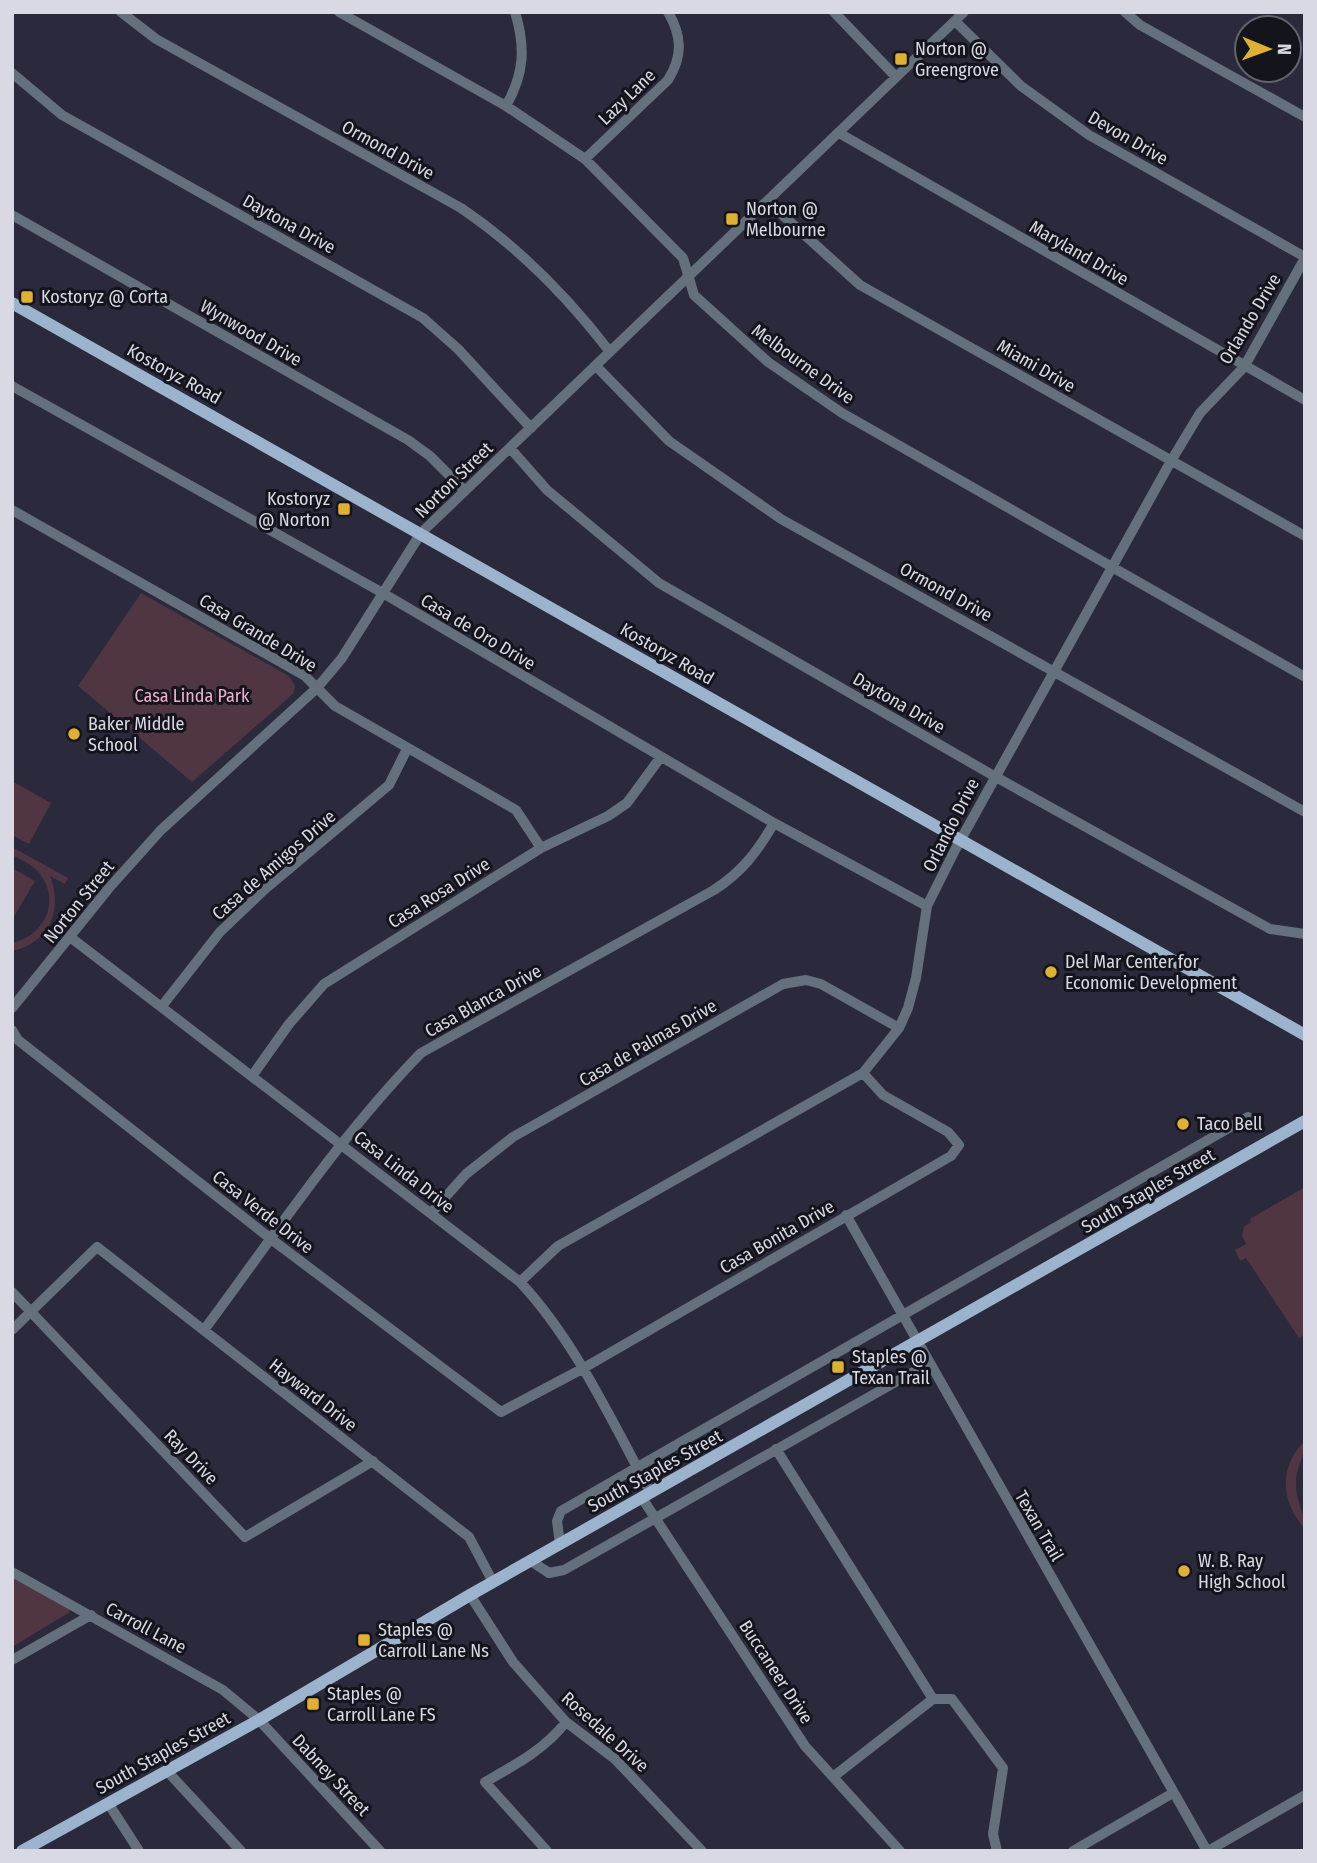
<svg xmlns="http://www.w3.org/2000/svg" width="1317" height="1863" font-family="'Fira Sans Condensed',sans-serif">
<rect width="100%" height="100%" fill="#2a2a3c"/>
<!-- green -->
<path fill="#503542" d="M141 593 289 676 295 686 293 694 192 782 78 686Z
M12 781 51 803 29 844 12 835Z
M12 847 68 878 65 884 50 876C63 910 50 943 12 951V943C44 936 61 902 40 874 33 865 22 860 12 855Z
M12 868 35 881 12 920Z
M1305 1187V1335L1299 1338 1246 1258 1240 1261 1235 1250 1246 1244 1242 1236 1244 1227 1251 1222 1250 1219Z
M1305 1441C1305 1457 1295 1469 1296 1485 1296 1501 1305 1513 1305 1529 1281 1503 1278 1466 1305 1441Z
M12 1576 69 1608 70 1612 12 1647Z"/>
<g fill="none" stroke-linecap="round" stroke-linejoin="round">
<!-- minor -->
<path stroke="#64707c" stroke-width="10" d="M121 12 156 39 461 208C520 248 567 296 610 352
M339 12 506 106 585 159 683 258 694 295 768 362 842 413 1305 677
M834 12 896 77
M1125 12 1140 25 1305 117
M955 21 1021 86 1089 135 1305 257
M12 73 62 115 423 318 458 349 531 428
M506 106C524 74 526 48 515 12
M839 133 1305 400
M585 159 668 80C683 56 682 36 668 12
M767 201 860 285 1305 536
M12 215 408 440 430 456 465 491
M596 366 669 441 781 519 1305 812
M12 386 381 592 774 823 927 906
M510 448 547 490 659 583 994 776 1270 929 1305 934
M12 510 305 676 335 706 516 810 541 848
M70 937 520 1282C576 1342 612 1422 651 1493
M162 1006 220 932 264 890 389 785 407 749
M12 1008 109 888 161 830 317 688 342 658 421 533 964 12
M12 1030 18 1040 271 1239 501 1412 582 1369 951 1156 959 1145 948 1132 883 1095 863 1073
M252 1076 289 1024 324 984 541 848 608 816 627 803 660 758
M432 1212 466 1174 513 1137 783 984 806 980 821 984 899 1028
M846 1215 1207 1851
M520 1282 558 1246 863 1073 899 1028 908 1008 916 978 927 906 955 850 1171 461 1200 413 1244 367 1305 258
M12 1292 245 1537 373 1461
M12 1330 97 1247 469 1537 493 1582
M204 1330C274 1236 339 1137 421 1053L714 890C742 872 757 852 774 823
M776 1449 933 1699H952L1003 1768 993 1834 997 1851
M642 1498 805 1746 900 1851
M560 1544 557 1521 561 1511 1248 1117
M531 1561 549 1573 564 1570 929 1363
M12 1572 223 1690 259 1720 380 1851
M470 1595 513 1662 566 1722 615 1759 702 1851
M12 1660 91 1615
M167 1771 241 1851
M833 1777 933 1699
M108 1803 139 1851
M547 1851 485 1782C515 1765 544 1750 566 1722
M1073 1851 1173 1793
M1208 1851 1305 1795"/>
<!-- major -->
<path stroke="#9bb3cc" stroke-width="12" d="M12 303 1305 1035
M22 1851 259 1720 470 1595 1305 1121"/>
</g>
<!-- markers -->
<g fill="#e0b034" stroke="#14141c" stroke-width="2.5">
<rect x="894" y="52" width="14" height="14" rx="3.5"/>
<rect x="725" y="212" width="14" height="14" rx="3.5"/>
<rect x="20" y="290" width="14" height="14" rx="3.5"/>
<rect x="337" y="502" width="14" height="14" rx="3.5"/>
<circle cx="74" cy="734" r="7"/>
<circle cx="1051" cy="972" r="7"/>
<circle cx="1183" cy="1124" r="7"/>
<rect x="831" y="1360" width="14" height="14" rx="3.5"/>
<circle cx="1184" cy="1571" r="7"/>
<rect x="357" y="1633" width="14" height="14" rx="3.5"/>
<rect x="306" y="1697" width="14" height="14" rx="3.5"/>
</g>
<g text-anchor="middle" dominant-baseline="central" stroke-width="6" stroke-linejoin="round" paint-order="stroke">
<!-- poi labels -->
<g font-size="18" fill="#d9d9e5" stroke="#14141c" text-anchor="start">
<text x="915" y="49">Norton @<tspan x="915" dy="21">Greengrove</tspan></text>
<text x="746" y="209">Norton @<tspan x="746" dy="21">Melbourne</tspan></text>
<text x="41" y="297">Kostoryz @ Corta</text>
<text x="330" y="499" text-anchor="end">Kostoryz<tspan x="330" dy="21">@ Norton</tspan></text>
<text x="88" y="724">Baker Middle<tspan x="88" dy="21">School</tspan></text>
<text x="1065" y="962">Del Mar Center for<tspan x="1065" dy="21">Economic Development</tspan></text>
<text x="1197" y="1124">Taco Bell</text>
<text x="852" y="1357">Staples @<tspan x="852" dy="21">Texan Trail</tspan></text>
<text x="1198" y="1561">W. B. Ray<tspan x="1198" dy="21">High School</tspan></text>
<text x="378" y="1630">Staples @<tspan x="378" dy="21">Carroll Lane Ns</tspan></text>
<text x="327" y="1694">Staples @<tspan x="327" dy="21">Carroll Lane FS</tspan></text>
</g>
<!-- street labels -->
<g font-size="18" fill="#d9d9e5" stroke="#14141c">
<text transform="translate(627 97) rotate(-44)">Lazy Lane</text>
<text transform="translate(1128 138) rotate(30)">Devon Drive</text>
<text transform="translate(388 150) rotate(29)">Ormond Drive</text>
<text transform="translate(289 224) rotate(29)">Daytona Drive</text>
<text transform="translate(1079 253) rotate(30)">Maryland Drive</text>
<text transform="translate(1250 319) rotate(-59)">Orlando Drive</text>
<text transform="translate(251 333) rotate(30)">Wynwood Drive</text>
<text transform="translate(803 364) rotate(36)">Melbourne Drive</text>
<text transform="translate(1036 366) rotate(30)">Miami Drive</text>
<text transform="translate(174 374) rotate(29)">Kostoryz Road</text>
<text transform="translate(454 480) rotate(-44)">Norton Street</text>
<text transform="translate(946 592) rotate(29)">Ormond Drive</text>
<text transform="translate(478 632) rotate(31)">Casa de Oro Drive</text>
<text transform="translate(258 633) rotate(31)">Casa Grande Drive</text>
<text transform="translate(667 654) rotate(30)">Kostoryz Road</text>
<text transform="translate(899 703) rotate(30)">Daytona Drive</text>
<text transform="translate(951 825) rotate(-63)">Orlando Drive</text>
<text transform="translate(274 865) rotate(-41)">Casa de Amigos Drive</text>
<text transform="translate(439 893) rotate(-32)">Casa Rosa Drive</text>
<text transform="translate(79 902) rotate(-51)">Norton Street</text>
<text transform="translate(483 1001) rotate(-29)">Casa Blanca Drive</text>
<text transform="translate(648 1043) rotate(-30)">Casa de Palmas Drive</text>
<text transform="translate(404 1172) rotate(38)">Casa Linda Drive</text>
<text transform="translate(1148 1191) rotate(-30)">South Staples Street</text>
<text transform="translate(263 1212) rotate(38)">Casa Verde Drive</text>
<text transform="translate(777 1237) rotate(-30)">Casa Bonita Drive</text>
<text transform="translate(313 1395) rotate(38)">Hayward Drive</text>
<text transform="translate(191 1457) rotate(46)">Ray Drive</text>
<text transform="translate(655 1471) rotate(-29)">South Staples Street</text>
<text transform="translate(1039 1526) rotate(60)">Texan Trail</text>
<text transform="translate(146 1628) rotate(28)">Carroll Lane</text>
<text transform="translate(776 1672) rotate(57)">Buccaneer Drive</text>
<text transform="translate(605 1732) rotate(42)">Rosedale Drive</text>
<text transform="translate(163 1753) rotate(-29)">South Staples Street</text>
<text transform="translate(331 1775) rotate(47)">Dabney Street</text>
</g>
<!-- park labels -->
<g font-size="18" fill="#efb0ce" stroke="#14141c">
<text x="192" y="696">Casa Linda Park</text>
</g>
</g>
<!-- border -->
<rect width="1317" height="1863" fill="none" stroke="#d9d9e5" stroke-width="28"/>
<!-- north arrow -->
<g transform="translate(1268 49) rotate(91)"><circle r="33" fill="#14141c" stroke="#63636c" stroke-width="2"/>
<path d="M0-5L12 26L0 18L-12 26Z" fill="#e0b034"/>
<text y="-10" font-size="19" font-weight="bold" text-anchor="middle" fill="#d9d9e5">N</text>
</g>
</svg>
